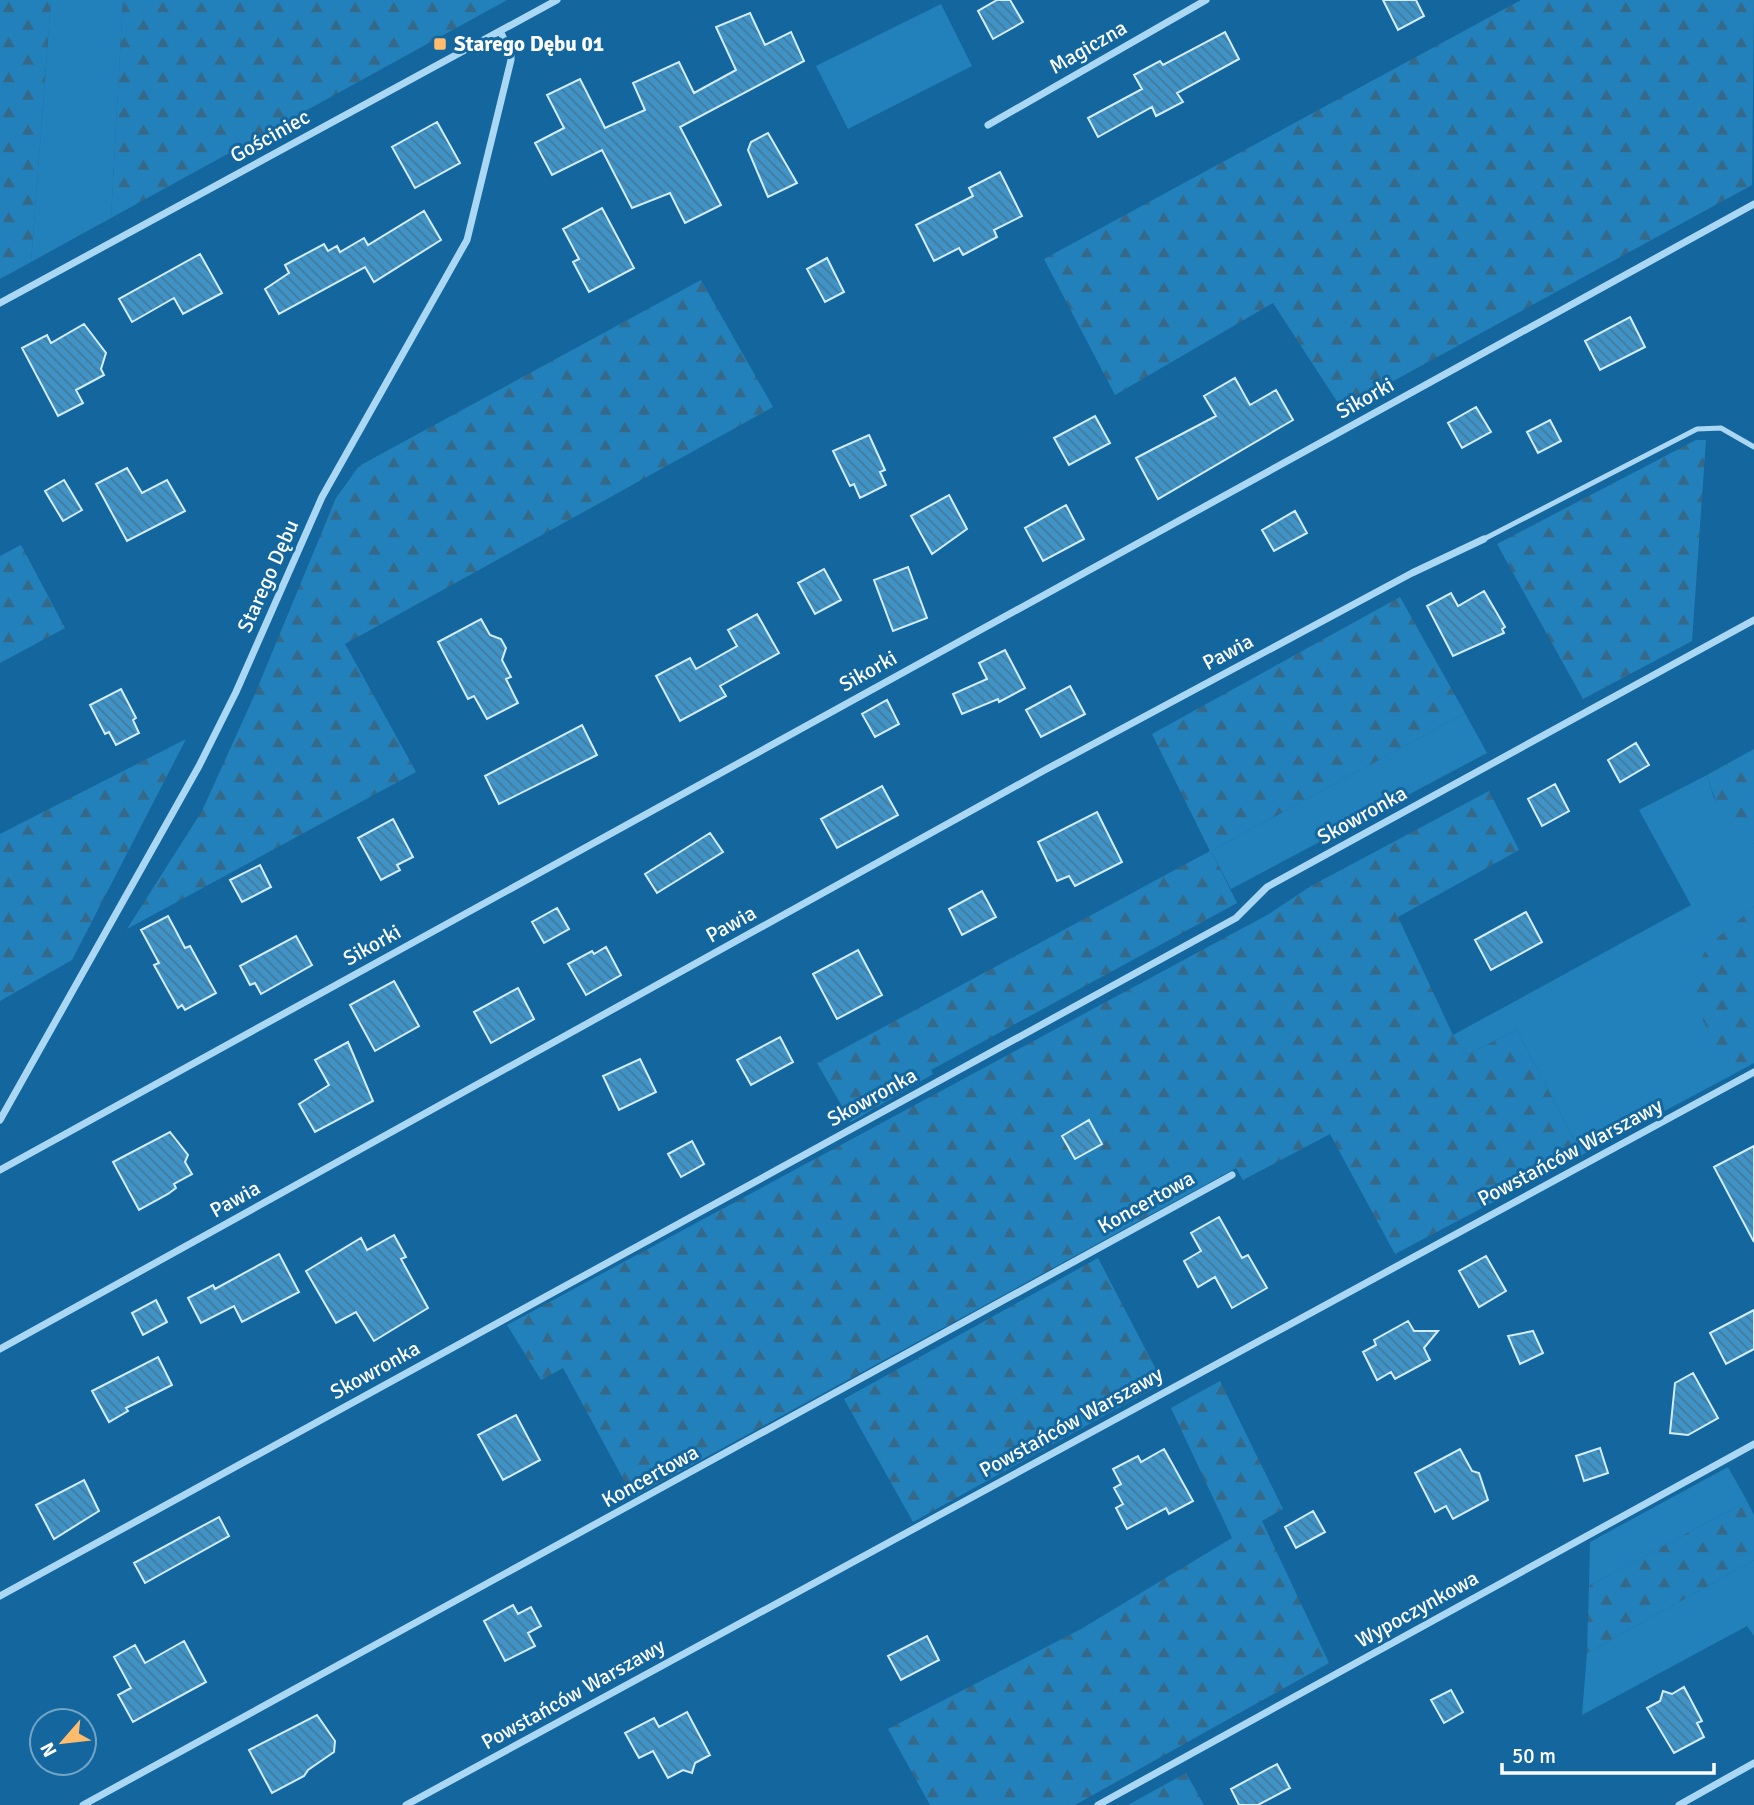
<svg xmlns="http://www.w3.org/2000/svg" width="1754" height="1805" font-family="Signika,sans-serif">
<defs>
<pattern id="forest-firs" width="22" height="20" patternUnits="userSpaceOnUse" patternTransform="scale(1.75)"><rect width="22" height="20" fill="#2281bb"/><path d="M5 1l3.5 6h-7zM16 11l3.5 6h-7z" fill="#356989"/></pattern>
<pattern id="building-back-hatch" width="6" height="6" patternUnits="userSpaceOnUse" patternTransform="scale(1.75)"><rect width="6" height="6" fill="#4093c6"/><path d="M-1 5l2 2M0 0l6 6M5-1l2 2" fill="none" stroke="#447a9b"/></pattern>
</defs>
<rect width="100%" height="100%" fill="#13679e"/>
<!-- green -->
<path fill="#2281bb" d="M51 0H123L111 218 31 262Z
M941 4 972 66 848 129 816 66Z
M1465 713 1487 753 1231 889 1211 851Z
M1707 775 1714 798 1731 822 1746 831 1754 844V906L1748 912 1703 1020 1732 1075 1582 1155 1517 1030 1466 1055 1453 1035 1691 905 1639 810Z
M1728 1467 1747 1501 1589 1586 1590 1542Z
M1754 1560V1636L1747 1626 1582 1715 1587 1653Z"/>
<!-- forest -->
<path fill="url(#forest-firs)" d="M0 0H51L31 262 0 279Z
M123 0H507L111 218Z
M1521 0H1754L1752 185 1342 409 1273 303 1115 395 1044 259Z
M701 280 773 407 345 644 416 772 127 929 202 811 255 694 336 498 359 466Z
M1696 440H1706L1692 641 1583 699 1497 544Z
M21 545 65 628 0 663V556Z
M1400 597 1465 713 1211 851 1237 903 931 1070 933 1074 851 1122 817 1063 1210 851 1152 734Z
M186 739 72 960 0 1001V834Z
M1754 749V844C1746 831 1739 831 1730 821 1717 808 1712 791 1707 775Z
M1489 791 1519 850 1398 917 1453 1035 1466 1055 1517 1030 1582 1155 1395 1254 1330 1134 1243 1180 1236 1168 633 1497 563 1368 541 1380 507 1325 1269 914 1311 886Z
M1754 906V1063L1732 1075C1711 1036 1673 982 1713 942 1726 929 1742 919 1754 906Z
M1098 1258 1163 1383 913 1522 844 1399Z
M1220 1381 1283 1509 1262 1521 1329 1663 1075 1805H930L888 1729 1081 1629 1232 1538 1171 1408Z
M1747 1501 1754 1515V1560L1587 1653 1589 1586Z
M1186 1773 1204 1805H1128Z"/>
<!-- building -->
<path fill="url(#building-back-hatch)" stroke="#d3edfe" stroke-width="2" d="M997 0H1010L1023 22 993 39 978 11Z
M1383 0H1416L1424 16 1398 30Z
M750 13 765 45 791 32 804 61 680 127 721 205 685 223 670 193 632 208 602 150 552 175 535 143 564 128 547 95 580 79 605 128 645 110 633 83 679 62 694 93 736 70 716 27Z
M1225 32 1239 59 1177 93 1183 102 1156 116 1152 107 1098 137 1088 118 1142 89 1134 75 1160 61 1163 65Z
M437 122 460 163 415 188 392 147Z
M768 133 797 183 768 197 748 150 751 142Z
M1000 172 1022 216 994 230 997 237 963 255 959 248 934 261 916 225 973 196 969 188Z
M602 208 634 268 589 292 573 262 579 259 563 229Z
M424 211 441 240 374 282 365 267 279 314 265 289 289 273 285 265 324 244 328 251 337 246 340 252 364 238 368 245Z
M200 254 222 293 183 314 174 298 132 322 119 299Z
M827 258 844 292 825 302 807 269Z
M1630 317 1645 347 1600 370 1585 341Z
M84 324 106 353 101 369 104 375 76 390 83 403 58 416 22 348 47 335 51 343Z
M1235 378 1250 405 1276 390 1293 420 1158 499 1136 458 1216 416 1204 396Z
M1476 407 1491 432 1462 448 1448 423Z
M1095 416 1110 443 1069 465 1054 438Z
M1550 420 1561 441 1538 453 1527 432Z
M869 435 885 470 880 472 886 485 860 498 854 484 850 486 833 451Z
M127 468 142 493 167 480 185 511 127 541 96 484Z
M64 480 82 510 63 521 45 491Z
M949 495 967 529 932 554 911 516Z
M1066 505 1084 539 1043 561 1025 528Z
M1295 511 1307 533 1274 551 1262 530Z
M908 567 927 618 893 631 874 580Z
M824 569 841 600 815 614 798 583Z
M1484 591 1505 627 1502 629 1504 633 1453 656 1427 606 1451 593 1458 606Z
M757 614 779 653 720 686 726 696 680 721 656 676 690 658 696 669 737 646 728 630Z
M481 619 490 635 501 639 506 648 502 660 511 677 506 679 518 703 487 719 474 696 468 699 438 642Z
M1005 650 1025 688 999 702 998 699 962 714 953 694 987 679 979 663Z
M1070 686 1085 714 1041 737 1026 710Z
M121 689 136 718 133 720 139 733 116 745 109 732 105 734 90 705Z
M887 700 899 724 875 737 862 714Z
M582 725 597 755 499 804 485 776Z
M1636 743 1649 765 1620 782 1608 760Z
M1555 784 1569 811 1542 826 1528 799Z
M882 786 898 815 837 848 821 819Z
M1097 812 1122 862 1075 886 1069 876 1057 881 1038 842Z
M393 819 413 857 397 865 400 870 381 880 358 838Z
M710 833 723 852 657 893 645 874Z
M260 865 271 887 242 902 230 880Z
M982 891 996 917 962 935 949 909Z
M557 908 569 929 544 943 532 922Z
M1526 912 1542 942 1491 970 1475 940Z
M168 916 185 948 190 946 216 993 185 1010 182 1005 178 1008 154 965 159 963 141 930Z
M296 936 312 965 261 994 255 983 250 985 240 966Z
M606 947 621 975 586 995 568 964 592 951 594 954Z
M858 950 882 995 837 1019 813 974Z
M394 981 419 1026 375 1051 350 1005Z
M518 988 534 1019 491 1043 474 1012Z
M780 1037 793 1062 751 1085 737 1060Z
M348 1042 373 1101 315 1132 299 1104 329 1085 315 1060Z
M640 1059 656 1092 619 1110 603 1076Z
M1089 1120 1102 1144 1075 1159 1062 1136Z
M170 1132 188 1155 185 1162 192 1174 174 1184 176 1188 168 1194 139 1210 113 1162Z
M692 1141 704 1164 681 1177 668 1154Z
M1754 1146V1242L1714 1167Z
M1219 1217 1242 1258 1248 1255 1267 1288 1232 1308 1215 1277 1198 1287 1184 1261 1201 1251 1191 1233Z
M394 1235 406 1257 401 1259 428 1308 374 1341 356 1312 336 1323 306 1271 361 1238 367 1250Z
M279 1254 299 1292 242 1322 234 1306 201 1323 188 1298 213 1285 215 1289Z
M1486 1256 1506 1291 1479 1307 1459 1271Z
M156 1300 167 1322 143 1335 132 1313Z
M1754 1310V1349L1726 1364 1710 1333Z
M1408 1321 1414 1331H1438L1424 1348 1430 1360 1395 1379 1391 1372 1377 1380 1363 1352 1376 1345 1374 1340Z
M1533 1331 1543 1353 1520 1364 1508 1336Z
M158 1357 172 1385 126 1408 128 1411 109 1422 92 1391Z
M1693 1373 1718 1418 1688 1435 1670 1433 1675 1383Z
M516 1415 540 1460 503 1480 478 1435Z
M1600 1448 1608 1473 1584 1481 1576 1456Z
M1164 1449 1193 1501 1169 1514 1166 1508 1127 1529 1116 1508 1123 1504 1114 1488 1121 1484 1113 1469 1138 1456 1141 1462Z
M1460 1449 1472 1471 1479 1473 1488 1500 1453 1519 1446 1506 1435 1512 1415 1473Z
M84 1480 99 1511 54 1539 36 1505Z
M1313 1511 1325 1532 1296 1548 1285 1527Z
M219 1517 229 1536 145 1583 134 1563Z
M513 1605 518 1614 531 1607 541 1626 528 1633 535 1646 505 1661 484 1621Z
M927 1636 939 1660 901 1680 888 1656Z
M184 1641 206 1682 133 1722 118 1695 131 1688 114 1657 135 1645 145 1663Z
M1684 1687 1702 1721 1697 1723 1704 1737 1674 1753 1647 1708 1660 1701 1663 1691 1672 1694Z
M1451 1690 1463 1712 1444 1723 1431 1700Z
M687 1712 710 1755 695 1763 692 1773 683 1770 668 1778 653 1751 639 1758 625 1733 654 1718 659 1727Z
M317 1715 335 1741 334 1752 308 1770 304 1776 272 1793 249 1750Z
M1277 1764 1290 1788 1258 1805H1239L1231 1789Z"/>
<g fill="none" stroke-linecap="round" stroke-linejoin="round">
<!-- lane -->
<path stroke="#aad8f4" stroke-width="5" d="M1484 539 1697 429 1721 428 1754 447"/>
<!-- street -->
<path stroke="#aad8f4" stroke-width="7" d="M988 125 1206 0
M0 303 557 0
M0 1120 199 766 236 692 322 497 467 240 511 60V53L500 31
M0 1170 1754 204
M0 1349 1043 771 1412 573 1484 539
M0 1596 1236 918 1267 887 1754 620
M83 1805C467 1596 848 1384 1232 1175
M406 1805 1754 1072
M1098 1805 1754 1444
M1679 1805 1754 1763"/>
</g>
<!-- markers -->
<rect fill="#ffbc6d" stroke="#13679e" stroke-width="2.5" x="433" y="37" width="14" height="14" rx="3.5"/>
<g text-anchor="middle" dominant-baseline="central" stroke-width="6" stroke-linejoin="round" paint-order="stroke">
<!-- poi labels -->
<g font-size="21" font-weight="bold" fill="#fff" stroke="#13679e" text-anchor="start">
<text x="454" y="44">Starego Dębu 01</text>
</g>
<!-- street labels -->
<g font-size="21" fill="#fff" stroke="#13679e">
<text transform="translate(1088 47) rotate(-30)">Magiczna</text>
<text transform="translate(270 136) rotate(-29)">Gościniec</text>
<text transform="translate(1365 398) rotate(-29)">Sikorki</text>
<text transform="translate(268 576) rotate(-66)">Starego Dębu</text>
<text transform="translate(1228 652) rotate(-28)">Pawia</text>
<text transform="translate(868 671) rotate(-29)">Sikorki</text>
<text transform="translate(1362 815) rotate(-29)">Skowronka</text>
<text transform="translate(731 924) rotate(-29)">Pawia</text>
<text transform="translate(372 945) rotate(-29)">Sikorki</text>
<text transform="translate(872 1097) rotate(-29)">Skowronka</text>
<text transform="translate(1570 1152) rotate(-28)">Powstańców Warszawy</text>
<text transform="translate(235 1199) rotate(-29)">Pawia</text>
<text transform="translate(1146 1202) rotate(-29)">Koncertowa</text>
<text transform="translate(375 1370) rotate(-29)">Skowronka</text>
<text transform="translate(1071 1422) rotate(-29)">Powstańców Warszawy</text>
<text transform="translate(650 1476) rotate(-29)">Koncertowa</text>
<text transform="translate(1417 1609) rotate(-29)">Wypoczynkowa</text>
<text transform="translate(573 1694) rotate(-29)">Powstańców Warszawy</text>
</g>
</g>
<!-- north arrow -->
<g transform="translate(63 1742) rotate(242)"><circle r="33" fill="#13679e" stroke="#71a4c5" stroke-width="2"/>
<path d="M0-5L12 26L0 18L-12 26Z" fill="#ffbc6d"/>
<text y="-10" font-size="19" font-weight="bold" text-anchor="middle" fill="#ffffff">N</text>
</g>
<!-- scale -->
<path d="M1502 1763v10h212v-10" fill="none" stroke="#ffffff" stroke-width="3.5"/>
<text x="1512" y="1763" font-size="21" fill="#ffffff" stroke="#13679e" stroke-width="5" paint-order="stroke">50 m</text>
</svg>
